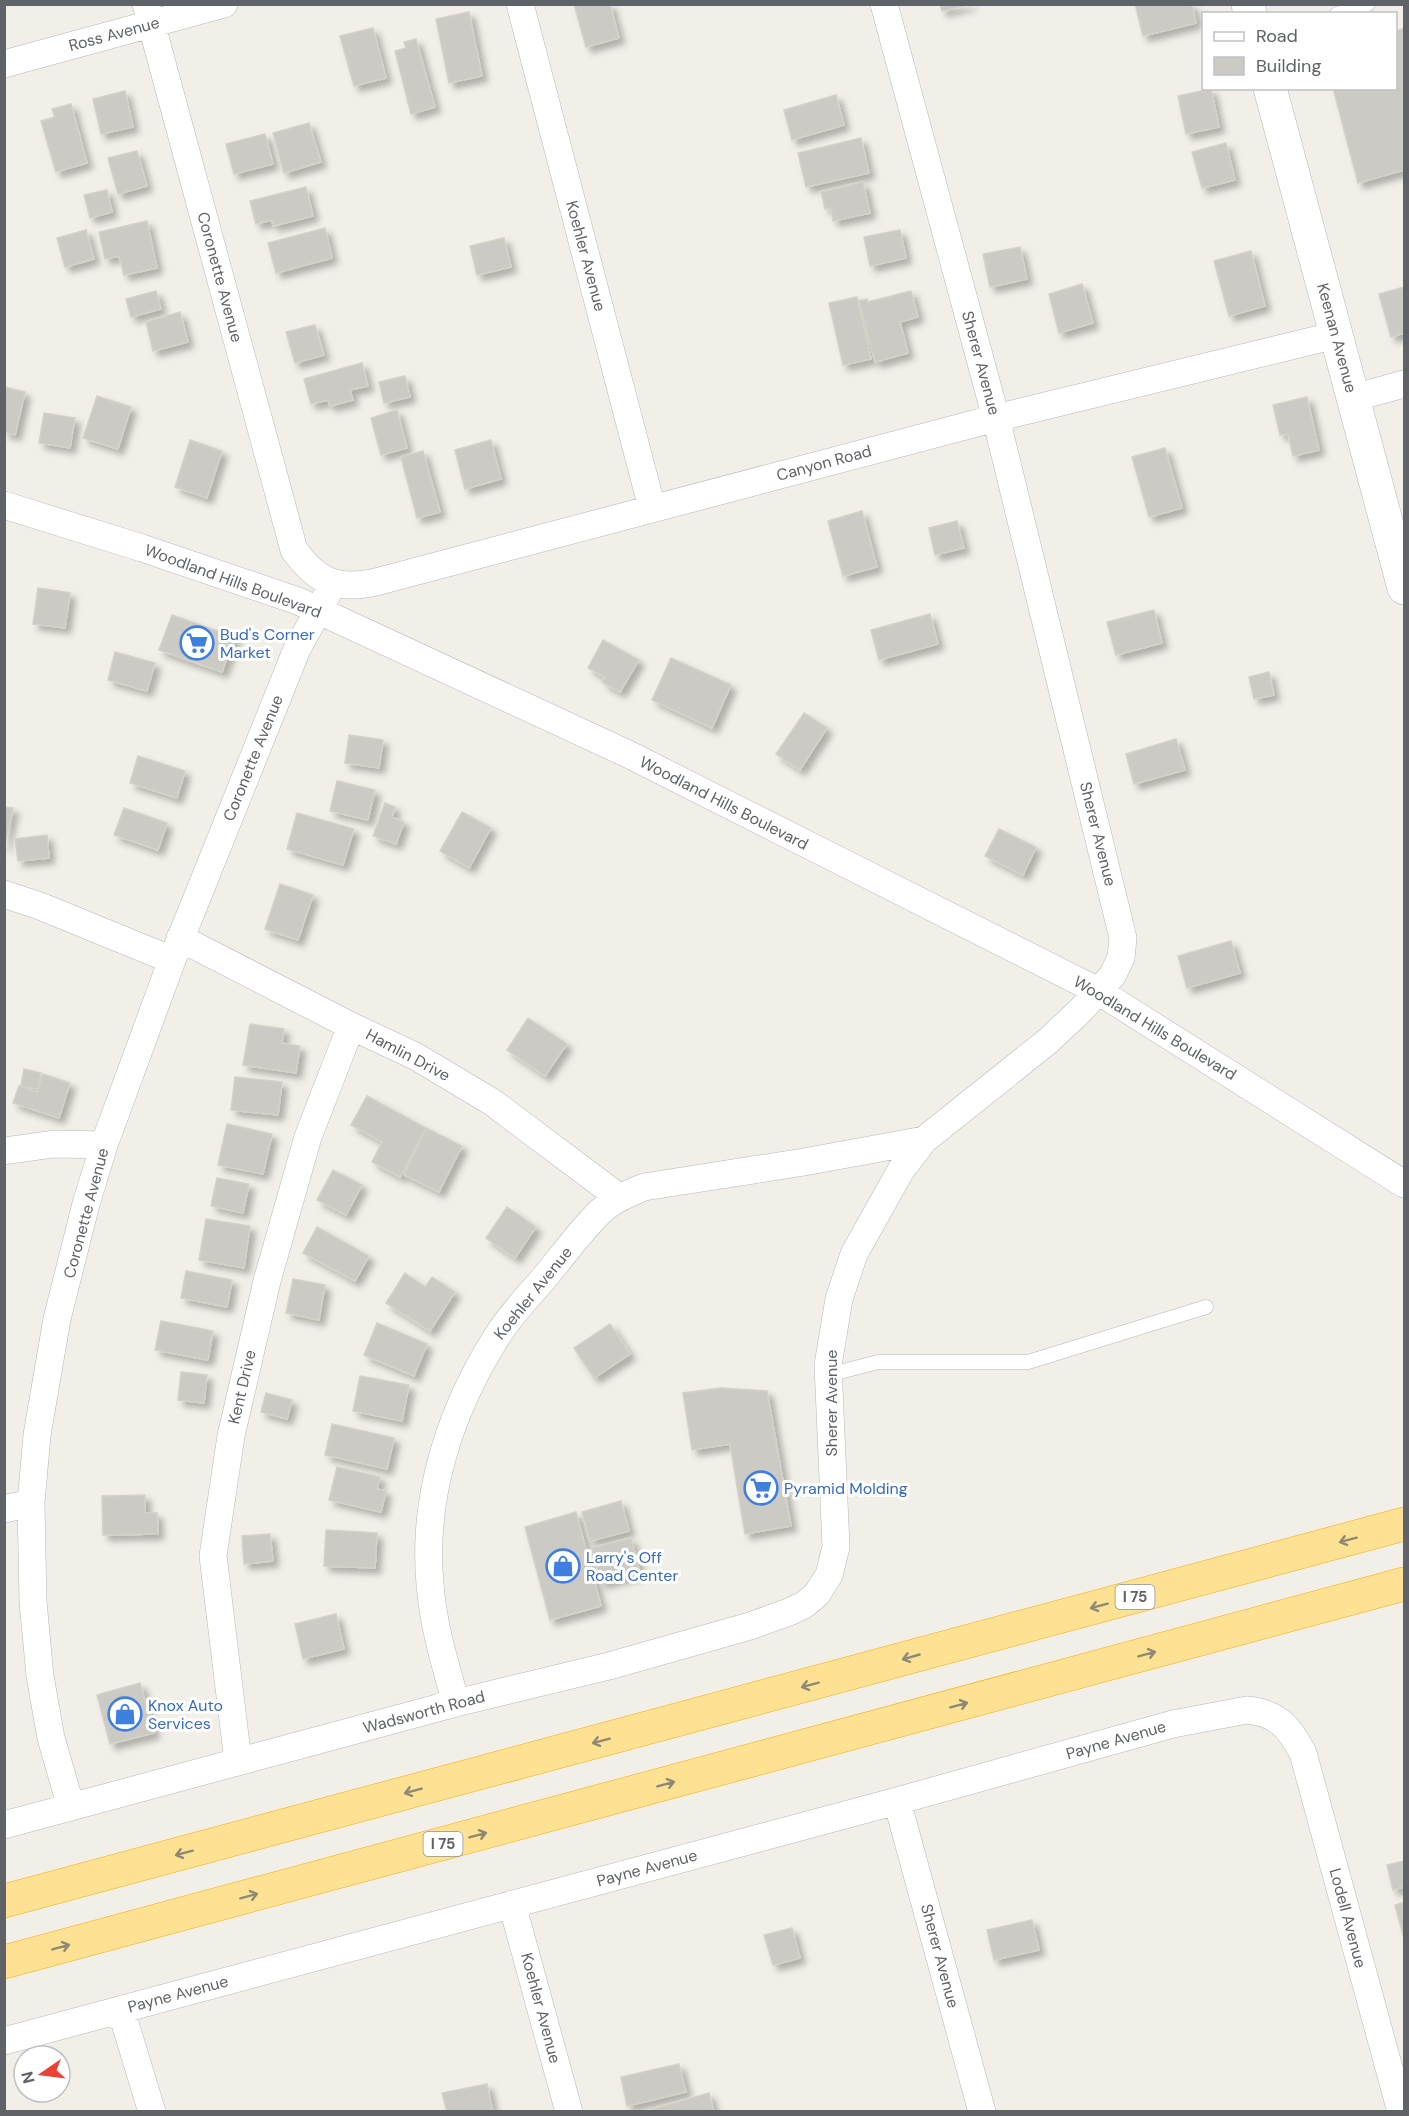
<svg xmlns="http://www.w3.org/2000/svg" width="1409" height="2116" font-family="'DM Sans',sans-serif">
<defs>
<filter id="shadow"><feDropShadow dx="5.5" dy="5.5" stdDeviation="3" flood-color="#0004"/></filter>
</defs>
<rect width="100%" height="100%" fill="#f1efe8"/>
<!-- building -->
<path fill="#cccac5" stroke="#d6d1c6" stroke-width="1.5" filter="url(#shadow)" d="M574 4H610L619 38 586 47Z
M940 4H972L942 11Z
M1135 4H1192L1196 23 1143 36Z
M469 12 482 76 449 83 436 19Z
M373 28 386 78 354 86 340 36Z
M1404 28V170L1358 183 1333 88H1396V31Z
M416 39 435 107 411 114 395 51 406 48 404 42Z
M1211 89 1219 127 1186 134 1178 96Z
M125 91 133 127 101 134 93 99Z
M836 95 844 125 792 140 784 110Z
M71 104 87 163 56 172 41 121 55 117 52 109Z
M309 123 321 162 284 173 273 133Z
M265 134 273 164 234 174 226 144Z
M861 138 869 173 806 187 798 153Z
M1226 143 1235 180 1202 188 1192 152Z
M137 151 147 186 118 194 108 158Z
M863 182 870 213 833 221 831 208 825 209 821 192Z
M306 187 313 216 273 226 272 220 256 224 250 201Z
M107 190 112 212 90 218 84 195Z
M147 221 157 268 124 275 119 256 105 259 99 232Z
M325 228 332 258 276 273 268 243Z
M86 230 94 259 65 267 57 238Z
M900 230 906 258 870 266 864 237Z
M504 238 511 267 477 275 470 246Z
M1020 247 1027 279 990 287 983 254Z
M1251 251 1265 306 1229 316 1214 261Z
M1082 284 1093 323 1059 333 1049 294Z
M1404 287V333L1391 337 1379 294Z
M156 291 161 309 131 317 126 299Z
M911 291 918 317 900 322 908 353 875 362 859 301 867 299 868 302Z
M857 297 871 359 843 365 829 303Z
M180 312 188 342 153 351 146 322Z
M315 325 324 355 295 363 286 332Z
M362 363 368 386 350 390 353 400 330 406 328 400 311 404 304 379Z
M405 376 410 397 384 403 379 382Z
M4 387 25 392 15 435 4 432Z
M97 396 131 407 118 449 83 438Z
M1307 397 1319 450 1293 456 1288 434 1280 435 1273 405Z
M397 410 407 448 381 455 371 418Z
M44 413 75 418 70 448 39 443Z
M190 440 222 451 207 498 175 487Z
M491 440 501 479 465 489 455 450Z
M1165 448 1182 508 1149 517 1132 457Z
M423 451 440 512 417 518 401 457Z
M862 511 877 567 843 576 828 521Z
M957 521 964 548 935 555 929 528Z
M38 588 70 593 65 628 33 624Z
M1154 610 1162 643 1116 655 1107 622Z
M930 614 938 644 879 660 871 630Z
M172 615 235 637 222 672 159 650Z
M603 640 639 660 620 692 602 682 605 677 588 668Z
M115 652 155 663 147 691 108 680Z
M671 658 731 685 712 728 652 700Z
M1269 672 1274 695 1254 699 1249 677Z
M804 713 827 728 800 770 776 754Z
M349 735 383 740 379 768 345 763Z
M1176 739 1185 770 1134 784 1126 754Z
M138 756 185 771 177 798 130 783Z
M337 781 375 790 368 820 330 811Z
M385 803 395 807 392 817 404 822 396 844 373 836Z
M4 807 13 808 4 849Z
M124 808 167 823 158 850 114 835Z
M462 812 491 828 469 868 440 851Z
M297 813 354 829 343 865 287 849Z
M999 829 1036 847 1023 875 985 856Z
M47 835 49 858 18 861 15 839Z
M280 884 313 895 298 940 265 929Z
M1231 941 1240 973 1187 988 1178 956Z
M528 1018 567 1044 545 1076 507 1050Z
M250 1024 284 1029 282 1043 300 1046 296 1073 243 1065Z
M24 1069 41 1073 38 1089 21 1086Z
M43 1074 70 1083 59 1118 13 1103 19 1086 37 1092Z
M235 1077 282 1082 278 1115 231 1110Z
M367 1096 426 1128 400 1177 372 1162 382 1142 351 1125Z
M227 1124 272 1134 263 1174 218 1165Z
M426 1128 462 1146 439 1192 404 1175Z
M333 1170 362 1185 346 1215 317 1200Z
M217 1178 249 1184 243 1213 211 1206Z
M507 1207 536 1227 515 1258 486 1238Z
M206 1219 250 1226 244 1268 199 1260Z
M317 1227 369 1256 355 1281 303 1253Z
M186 1271 232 1280 227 1307 181 1298Z
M405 1273 425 1287 432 1277 455 1292 430 1331 386 1303Z
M293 1279 325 1285 319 1320 286 1313Z
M161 1321 213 1331 208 1360 155 1350Z
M377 1323 427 1344 414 1376 364 1355Z
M610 1324 630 1354 594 1378 574 1348Z
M181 1372 207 1375 204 1403 178 1400Z
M360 1376 409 1385 402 1421 353 1411Z
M721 1388 767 1391 791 1526 745 1534 730 1444 692 1450 683 1393Z
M266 1393 292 1400 287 1419 261 1412Z
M332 1424 394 1438 387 1469 325 1455Z
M337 1467 380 1477 377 1489 386 1491 381 1512 329 1500Z
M145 1495V1513H157L158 1534 103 1535 102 1496Z
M621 1501 629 1531 590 1541 582 1512Z
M576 1512 601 1606 550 1620 525 1527Z
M326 1530 377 1533 375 1568 324 1566Z
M270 1534 273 1561 244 1564 242 1536Z
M631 1538 640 1573 601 1583 592 1548Z
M336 1614 344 1649 303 1659 295 1624Z
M140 1683 154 1733 110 1744 97 1695Z
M1404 1861V1887L1393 1890 1387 1865Z
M1404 1902V1935H1403L1395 1905Z
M1032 1920 1039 1950 994 1960 987 1930Z
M792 1928 800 1958 773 1965 764 1935Z
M679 2064 686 2092 627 2106 621 2077Z
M487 2084 493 2112H447L442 2093Z
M709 2093 714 2112H652V2109Z"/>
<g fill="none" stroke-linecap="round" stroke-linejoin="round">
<!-- service casing -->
<g stroke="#b5b8bc" stroke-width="15">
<path id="service" d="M1337 14 1368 4
M828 1375 878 1362H1028L1206 1307"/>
</g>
<!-- minor casing -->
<g stroke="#b5b8bc" stroke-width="28">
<path id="minor" d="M146 4 294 550C316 580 334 590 372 583L996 418 1336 335
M520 4 652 508
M4 64 224 4
M1353 398 1404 384
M4 505 142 548 298 601 628 754 1098 991 1404 1184
M4 894 40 906 172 960
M180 938 351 1026 415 1056 492 1102 620 1198
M4 1151 54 1144 104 1145
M4 1509 31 1503
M456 1703C445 1664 433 1625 430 1584 422 1497 450 1411 496 1338 509 1316 528 1297 544 1278 563 1256 580 1231 600 1212 612 1200 628 1194 644 1187L804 1162 924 1140
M238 1761 213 1556 231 1436 267 1281 308 1137 351 1026
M897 1801 982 2112
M71 1807 51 1738 40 1676 33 1602 31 1503 37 1435 57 1319 86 1204 104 1145 172 960 297 649 327 595
M4 1825 456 1703 609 1666 750 1626 789 1612 804 1605 817 1594 829 1575 836 1547 828 1365 839 1299 854 1254 901 1170 924 1140 1048 1041 1079 1012 1112 976 1121 958 1123 938 996 418 884 4
M512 1904 569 2112
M121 2010 152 2112
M4 2041 897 1801 1173 1724 1247 1710C1278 1713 1289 1727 1303 1753L1401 2112"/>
</g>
<!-- tertiary casing -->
<g stroke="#b5b8bc" stroke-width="34">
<path id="tertiary" d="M1248 4 1250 14
M1270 88 1404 588"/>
</g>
<!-- motorway casing -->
<g stroke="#f9ab00" stroke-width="34">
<path id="motorway" d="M4 1901 1404 1524
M4 1962 1404 1584"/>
</g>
<!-- service -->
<use href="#service" stroke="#fff" stroke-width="14"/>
<!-- minor -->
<use href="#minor" stroke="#fff" stroke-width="27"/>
<!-- tertiary -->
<use href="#tertiary" stroke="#fff" stroke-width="33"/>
<!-- motorway -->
<use href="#motorway" stroke="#fde293" stroke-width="33"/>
</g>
<!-- one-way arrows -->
<defs><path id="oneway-shaft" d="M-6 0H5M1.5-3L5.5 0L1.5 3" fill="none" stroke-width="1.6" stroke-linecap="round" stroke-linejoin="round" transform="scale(1.5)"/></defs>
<g stroke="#8e8975">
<use href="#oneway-shaft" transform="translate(1348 1540) rotate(165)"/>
<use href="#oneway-shaft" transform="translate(1099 1606) rotate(165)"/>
<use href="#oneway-shaft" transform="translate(1147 1654) rotate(-15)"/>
<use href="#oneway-shaft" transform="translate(911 1657) rotate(164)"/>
<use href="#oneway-shaft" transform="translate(810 1685) rotate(165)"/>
<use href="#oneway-shaft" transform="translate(959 1705) rotate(-15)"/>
<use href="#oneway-shaft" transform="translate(601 1741) rotate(165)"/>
<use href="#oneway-shaft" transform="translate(666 1784) rotate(-15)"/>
<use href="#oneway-shaft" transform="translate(413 1791) rotate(165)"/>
<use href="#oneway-shaft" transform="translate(478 1835) rotate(-15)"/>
<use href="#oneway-shaft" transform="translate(184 1853) rotate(165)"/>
<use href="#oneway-shaft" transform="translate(249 1896) rotate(-15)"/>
<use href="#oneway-shaft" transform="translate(61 1947) rotate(-15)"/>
</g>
<!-- icons -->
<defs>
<g id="supermarket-ring" transform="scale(1.725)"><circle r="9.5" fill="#fff" stroke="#3f7fe0" stroke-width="1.5"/><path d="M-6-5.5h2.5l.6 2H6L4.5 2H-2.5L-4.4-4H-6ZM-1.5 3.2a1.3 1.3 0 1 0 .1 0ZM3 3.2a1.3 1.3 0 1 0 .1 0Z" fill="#3f7fe0"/></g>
<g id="shop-ring" transform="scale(1.725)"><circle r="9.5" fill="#fff" stroke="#3f7fe0" stroke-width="1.5"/><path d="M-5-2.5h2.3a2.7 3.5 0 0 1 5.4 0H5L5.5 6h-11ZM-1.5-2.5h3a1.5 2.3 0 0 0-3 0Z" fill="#3f7fe0"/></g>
</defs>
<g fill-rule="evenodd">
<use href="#supermarket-ring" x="197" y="643"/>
<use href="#supermarket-ring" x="761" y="1488"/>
<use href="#shop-ring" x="563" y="1566"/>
<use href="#shop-ring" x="125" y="1714"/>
</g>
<g text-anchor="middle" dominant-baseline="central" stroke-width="6" stroke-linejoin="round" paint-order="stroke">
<!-- shield labels -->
<g fill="#fff" stroke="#8f9295" stroke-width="1.5">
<rect x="1115.5" y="1585" width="39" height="24" rx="4.5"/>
<rect x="423.5" y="1832" width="39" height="24" rx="4.5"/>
</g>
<g font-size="15" font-weight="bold" fill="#5f6368">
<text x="1135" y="1597">I 75</text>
<text x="443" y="1844">I 75</text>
</g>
<!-- street labels -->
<g font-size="16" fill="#5f6368" stroke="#fff">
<text transform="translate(114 34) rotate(-15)">Ross Avenue</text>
<text transform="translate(586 256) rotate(75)">Koehler Avenue</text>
<text transform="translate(220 277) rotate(75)">Coronette Avenue</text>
<text transform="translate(1337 338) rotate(75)">Keenan Avenue</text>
<text transform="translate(981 363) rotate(75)">Sherer Avenue</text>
<text transform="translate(824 463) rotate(-15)">Canyon Road</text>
<text transform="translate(233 581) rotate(20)">Woodland Hills Boulevard</text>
<text transform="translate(253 758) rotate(-68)">Coronette Avenue</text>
<text transform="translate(724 803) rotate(27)">Woodland Hills Boulevard</text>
<text transform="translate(1098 834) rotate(76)">Sherer Avenue</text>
<text transform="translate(1155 1028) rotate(31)">Woodland Hills Boulevard</text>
<text transform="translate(408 1055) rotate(28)">Hamlin Drive</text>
<text transform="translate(86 1213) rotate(-75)">Coronette Avenue</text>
<text transform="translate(533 1293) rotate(-51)">Koehler Avenue</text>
<text transform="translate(242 1387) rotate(-77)">Kent Drive</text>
<text transform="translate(831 1403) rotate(-90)">Sherer Avenue</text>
<text transform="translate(424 1712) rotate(-15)">Wadsworth Road</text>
<text transform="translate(1116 1740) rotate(-16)">Payne Avenue</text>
<text transform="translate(647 1868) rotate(-15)">Payne Avenue</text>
<text transform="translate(1348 1918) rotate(75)">Lodell Avenue</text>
<text transform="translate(940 1956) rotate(75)">Sherer Avenue</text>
<text transform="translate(178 1994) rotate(-15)">Payne Avenue</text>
<text transform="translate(541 2008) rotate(75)">Koehler Avenue</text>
</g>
<!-- shop labels -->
<g font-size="16" fill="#366cbe" stroke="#fff" text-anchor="start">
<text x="220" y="634">Bud's Corner<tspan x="220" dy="18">Market</tspan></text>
<text x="784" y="1488">Pyramid Molding</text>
<text x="586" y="1557">Larry's Off<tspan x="586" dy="18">Road Center</tspan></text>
<text x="148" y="1705">Knox Auto<tspan x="148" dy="18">Services</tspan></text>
</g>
</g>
<!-- border -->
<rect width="1409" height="2116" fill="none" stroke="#5f6368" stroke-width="12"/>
<!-- legend -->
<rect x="1202" y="12" width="195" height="78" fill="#ffffff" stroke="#bfc1c3" stroke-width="1.5"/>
<rect x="1214" y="32" width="30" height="9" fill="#ffffff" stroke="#bfc1c3" stroke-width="1.5"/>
<text x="1256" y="42" font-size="18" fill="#5f6368">Road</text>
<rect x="1214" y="57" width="30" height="18" fill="#cccac5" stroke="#bfc1c3" stroke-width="1.5"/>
<text x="1256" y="72" font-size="18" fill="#5f6368">Building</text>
<!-- north arrow -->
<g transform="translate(42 2074) rotate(256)"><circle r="28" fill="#ffffff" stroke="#bfc1c3" stroke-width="1.5"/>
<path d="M0-4.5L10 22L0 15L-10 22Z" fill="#ea4335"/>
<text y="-9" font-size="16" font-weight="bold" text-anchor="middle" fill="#5f6368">N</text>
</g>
</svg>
